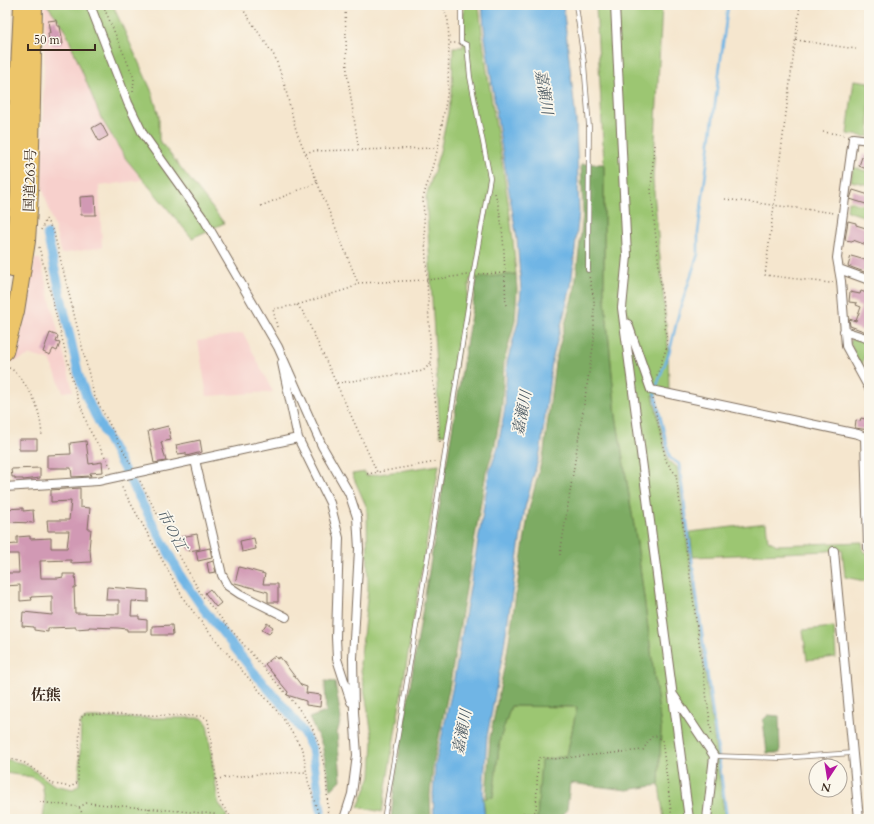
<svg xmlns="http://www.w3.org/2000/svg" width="874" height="824" font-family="Cardo,'Noto Serif JP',serif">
<rect width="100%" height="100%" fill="#fbf7ec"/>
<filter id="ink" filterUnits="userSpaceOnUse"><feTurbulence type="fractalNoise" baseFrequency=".025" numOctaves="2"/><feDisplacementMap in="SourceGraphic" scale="8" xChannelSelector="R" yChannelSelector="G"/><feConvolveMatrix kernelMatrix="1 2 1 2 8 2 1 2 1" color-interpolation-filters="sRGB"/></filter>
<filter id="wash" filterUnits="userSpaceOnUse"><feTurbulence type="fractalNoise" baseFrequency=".012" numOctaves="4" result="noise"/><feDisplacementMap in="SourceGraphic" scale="16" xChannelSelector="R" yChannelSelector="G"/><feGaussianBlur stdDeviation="0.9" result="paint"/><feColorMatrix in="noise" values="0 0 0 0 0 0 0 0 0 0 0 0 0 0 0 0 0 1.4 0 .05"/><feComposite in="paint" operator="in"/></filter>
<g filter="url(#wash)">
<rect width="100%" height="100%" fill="#f5e6ce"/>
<!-- built -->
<path fill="#f7d0cc" d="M45 5H47L64 27 101 118 126 159 142 180 99 186 102 247 61 254 55 229 42 186Z
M34 259H40L73 391 63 392 50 360 30 355 13 362 26 313Z
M243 333 273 392 207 396 198 341Z"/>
<!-- green -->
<path fill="#9cc672" stroke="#6c7848" d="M47 5H114L115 10 152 92 159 116V140L224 223 192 238 126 159 101 118 64 27Z
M464 5H479C487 95 510 184 516 274L470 279 446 434 440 435 426 197 440 151 452 94 453 47H463Z
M596 5H662L653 180 668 346 669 390 653 395 668 461 677 467 725 819H664L659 785 661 728 637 544 616 416 604 290V164Z
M854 80 869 82V137L847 134Z
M853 167 869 172V185L851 181Z
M848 201 869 207V218L847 211Z
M852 338 868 343 861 369 850 343Z
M439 465 382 812 358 807 371 776 373 740 360 664 368 590 367 508 352 474 365 472 366 476Z
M766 523 768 540 777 545 862 542 864 553 869 552V582L845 577 842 549 827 551 693 557 690 532Z
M834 627 836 657 807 660 803 630Z
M511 706 577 707 567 755 541 762 537 819H485L483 798 493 797 500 739Z
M86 718H202L207 723 218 802 226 814 227 819H43L45 803 42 783 32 777 5 773V759L25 764 54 785 73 789 79 785 81 722Z"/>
<!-- forest -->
<path fill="#7dab64" stroke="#5c6a41" d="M581 164H604V290L616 416 637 544 661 728 659 785 627 790 570 783 567 809 561 819H537L541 761 567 755 577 707 511 706 500 739 493 797 486 798 490 737 507 653 529 509 544 451 555 362 575 287 583 214Z
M516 274 517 290 515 321 504 362 502 405 495 445 486 473 449 689 433 766 430 795 431 819H391L396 772 477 278Z
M325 681 335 682 341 719 337 733 341 780 331 790 322 745 309 718 326 712Z
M768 715 779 716 780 753H767L763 720Z"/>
<!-- water -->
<path fill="#6fb5e5" stroke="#557082" d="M482 5H563L576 120 579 212 571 287 552 361 541 449 525 508 503 653 487 737 483 798 485 819H434L433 794 435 766 452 690 482 518 489 473 498 447 505 407 507 362 518 322 521 290 517 239 501 144 485 38Z"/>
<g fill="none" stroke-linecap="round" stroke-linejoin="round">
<!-- stream -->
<path stroke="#6fb5e5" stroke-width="2.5" d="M705 5 728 8
M656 388 670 350 679 312 698 254V233L728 5
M655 394 670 458 679 464 727 819"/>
<!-- canal -->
<path stroke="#6fb5e5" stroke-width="9" d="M47 234 79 376 86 396 95 415 182 578 202 607 261 681 287 710 303 732 312 749 321 811"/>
</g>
<g id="blocks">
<!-- building -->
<path fill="#d199b4" d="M56 20 57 26H60L63 44 52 45 51 41 49 42 48 33H50L48 21Z
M101 123 108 136 99 141 92 128Z
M863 154 869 156V170L859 166Z
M853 190 869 195V205L850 199Z
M95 196 96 215H81L80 197Z
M848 221 856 223V225L869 229V246L853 240 852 241 845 240Z
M851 256 869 261 867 273 848 266Z
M861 291 869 294V333L850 326 849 319 856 321 861 307 856 305 857 303 849 302 850 292 860 294Z
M50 333 58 336 56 342 60 343 57 351 53 349 50 355 43 352Z
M861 418 869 420V430L855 428 856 420 860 421Z
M168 426 171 440 161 442 166 461 154 463 148 431Z
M19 439H37V450H19Z
M200 440 202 452 186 456V453L178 454 176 445Z
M86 441 89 464 102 462 103 472 90 473 91 476 72 477 71 468H47V455L71 454 70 443Z
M40 468V478L23 480V479H15V477H12L11 469Z
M80 488V507L90 508 88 529H91L89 549H90L91 562 71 563V560L40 561 41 578H58L63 577V574H75L76 587H74L75 613 119 614V600H106L107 587 148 590V602L132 601 131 616H139V619L147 620V631H127V629L118 628 89 627V628L76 629V627L48 628V632L34 630V627L22 626 23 612 52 615V596L31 597 32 600 20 601V585L5 586V573H19L18 554H5V545L17 544V537L30 536V539L51 538V548H67L69 531H48L47 520H69L71 501 51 502V490Z
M23 508V511L33 510 34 523 5 522V509Z
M197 534 200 549 189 551 188 546 183 547 181 537Z
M254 538 256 549 242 552 240 541Z
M210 548 212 558 198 561 196 551Z
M213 561 216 572 209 573 207 563Z
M239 567 265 574 263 584H278V602H268V592L235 583Z
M210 589 221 603 216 607 205 593Z
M267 623 273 627 269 634 262 630Z
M172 625 173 635H152V626Z
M275 656 277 659 280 657 301 685 307 687 306 693 321 695 320 707 306 705V701L287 695 288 692 265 664Z"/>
</g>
</g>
<g filter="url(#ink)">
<use href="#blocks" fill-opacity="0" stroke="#7c6c5c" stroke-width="1"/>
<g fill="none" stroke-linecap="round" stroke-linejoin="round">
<!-- lane casing -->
<g stroke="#7c6c5c" stroke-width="5.5">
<path id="lane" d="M576 5 584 63 589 127 588 270
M5 98V109
M714 756 781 758 853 753
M384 819 444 459 473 275 490 178 470 77 467 45 461 42V5"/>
</g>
<!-- street casing -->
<g stroke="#7c6c5c" stroke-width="10">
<path id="street" d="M90 5 128 103 143 134 205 221 278 347 322 446 349 493 357 517 359 549 353 658 354 712 357 755 352 794 344 819
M615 5 627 256 622 308 689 819
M869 140 853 138 837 258 841 281 846 346 869 388
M839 269 869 280
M628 324 651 390 858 434 865 437
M844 331 869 339
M298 438 330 503 339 538 336 637 337 659 351 702
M869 438 865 437 868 548 869 547
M195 460 222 575 228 586 240 594 286 617
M5 487 98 481 298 438 282 363
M834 551 859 819
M674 696 714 756 707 819"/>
</g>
<!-- secondary casing -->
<g stroke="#7c6c5c" stroke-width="14">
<path id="secondary" d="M5 110 25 114"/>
</g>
<!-- highway casing -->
<g stroke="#7c6c5c" stroke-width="18">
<path id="highway" d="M12 269 19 192 17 112 22 5
M5 352 16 311 27 241 30 193 34 5"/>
</g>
<!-- path -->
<path stroke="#7c6c5c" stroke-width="1.5" stroke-dasharray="1 3" stroke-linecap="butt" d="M104 5 105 10 134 78 133 93
M240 5 275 57 284 83 296 130 358 283
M345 5 347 73 359 150
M443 5 448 21 449 43
M800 5 765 275 830 283 833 282
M796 40 856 49
M5 45 7 50
M823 132 846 135
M654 145 651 190 667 346 656 378
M306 154 311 151 438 148
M495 193C506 231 504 269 506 308
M725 199 835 213
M261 206 318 182
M46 219 54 233 94 395 131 465
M41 230 46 219
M39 247 75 390 89 429 112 469
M479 274 504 273
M297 305 304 313 377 472
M277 327 273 309 297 305 351 288 358 283 427 280 467 275
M9 368C14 370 17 374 20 378 36 397 40 412 42 436
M337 383 423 371 431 363
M653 399 666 461 676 475 712 736
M440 442 431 363 423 198 438 148 448 89 449 43H456
M367 474 436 462
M140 481 175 548 201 594 225 623 296 705 312 727 319 746 326 773 328 809 326 819
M120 484 185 601 209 632 282 717 303 750 308 781 320 819
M560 555 594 341V299L589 276
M5 757 25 763 54 784 71 787 78 782 80 719 85 714 203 716 208 720 219 800 229 815V819
M216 779 259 774 307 772
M40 802 79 807 85 819
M79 807 87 803 214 814 215 819
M523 813 531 814 536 811 538 759 541 757 554 759 643 750 651 737 656 736 662 740 672 819
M229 815 240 819
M148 817 149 808"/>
<!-- lane -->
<use href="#lane" stroke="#fff" stroke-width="4"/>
<!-- street -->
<use href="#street" stroke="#fff" stroke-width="8"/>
<!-- secondary -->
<use href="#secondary" stroke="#f8e8c3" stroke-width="12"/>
<!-- highway -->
<use href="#highway" stroke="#edc569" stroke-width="16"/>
</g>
</g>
<g text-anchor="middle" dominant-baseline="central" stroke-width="3.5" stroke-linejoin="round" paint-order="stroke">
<!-- street labels -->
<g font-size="14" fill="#3b2a1e" stroke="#fbf7ec">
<text transform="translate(30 180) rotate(-88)">国道263号</text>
</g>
<!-- water labels -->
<g font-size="15" font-style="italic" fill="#4d5b64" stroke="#fbf7ec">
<text transform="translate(544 92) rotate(81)">嘉瀬川</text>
<text transform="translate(522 413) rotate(-79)">嘉瀬川</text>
<text transform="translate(172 530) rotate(62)">市の江</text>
<text transform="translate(462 732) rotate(-79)">嘉瀬川</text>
</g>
<!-- neighbourhood labels -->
<g font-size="15" font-weight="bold" fill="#3b2a1e" stroke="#fbf7ec">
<text x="46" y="695">佐熊</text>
</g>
</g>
<!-- margin -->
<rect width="874" height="824" fill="none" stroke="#fbf7ec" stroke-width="20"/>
<!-- north arrow -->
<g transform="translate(828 778) rotate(192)"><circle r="19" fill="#fbf7ec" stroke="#aea59a"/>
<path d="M0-3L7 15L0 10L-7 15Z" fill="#b5179e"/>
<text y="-6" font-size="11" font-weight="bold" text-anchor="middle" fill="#3b2a1e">N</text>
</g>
<!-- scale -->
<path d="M28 44v6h67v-6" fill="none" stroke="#3b2a1e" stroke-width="2"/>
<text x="34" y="44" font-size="12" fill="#3b2a1e" stroke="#fbf7ec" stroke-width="3" paint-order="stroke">50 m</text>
</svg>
